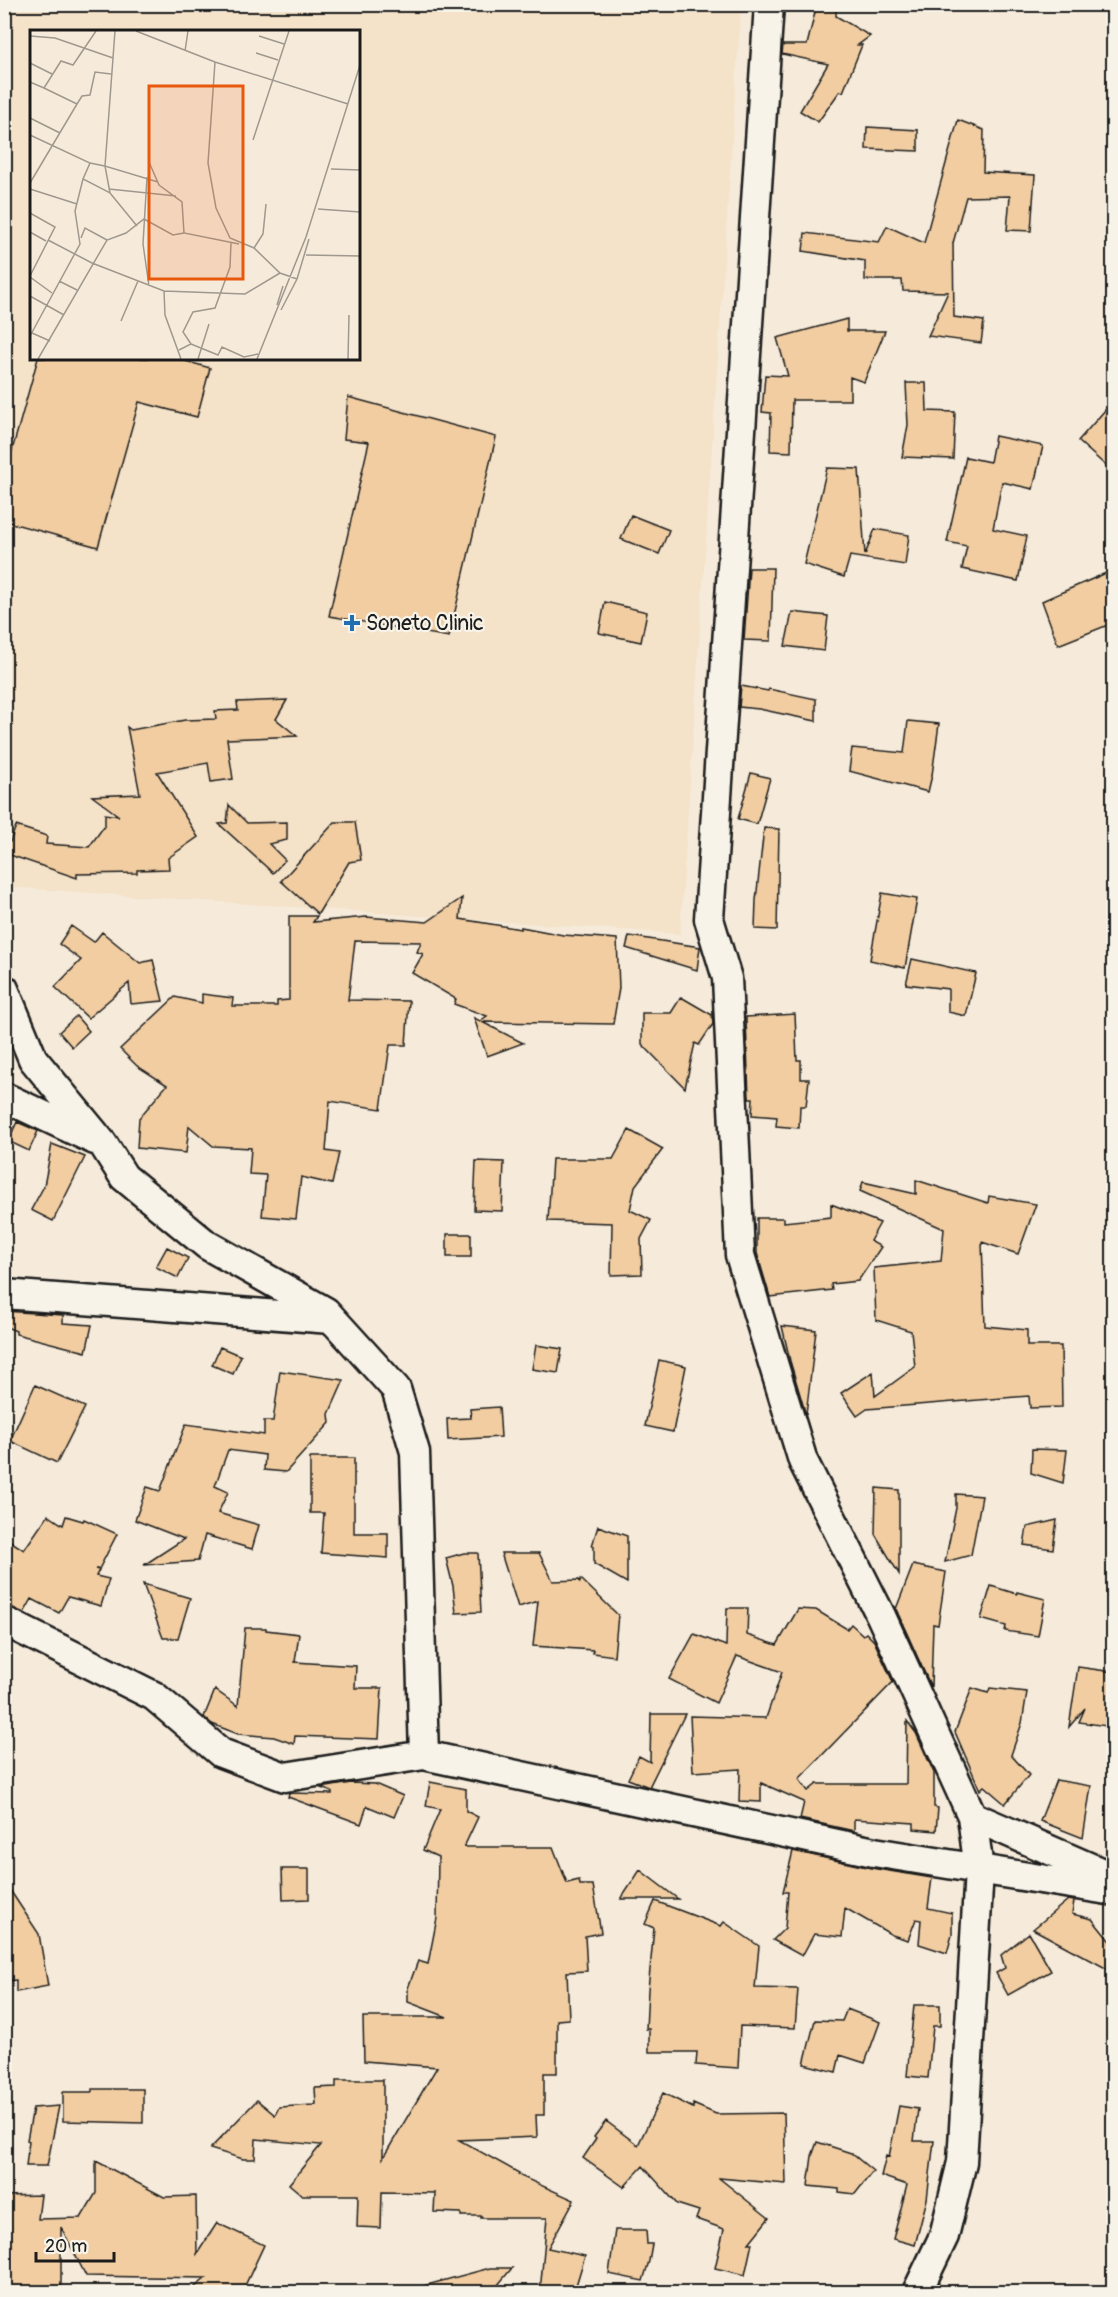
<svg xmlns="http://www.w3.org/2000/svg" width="1118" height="2297" font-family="Pangolin,sans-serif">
<rect width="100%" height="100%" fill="#f6ebda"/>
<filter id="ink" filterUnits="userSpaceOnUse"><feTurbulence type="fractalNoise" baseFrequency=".0167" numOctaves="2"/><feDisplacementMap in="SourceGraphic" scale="12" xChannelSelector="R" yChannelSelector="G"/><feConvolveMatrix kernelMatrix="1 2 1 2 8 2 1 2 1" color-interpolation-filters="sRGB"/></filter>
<g filter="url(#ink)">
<!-- built -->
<path fill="#f4e2c9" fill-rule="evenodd" d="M4 5H741L680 934 5 887ZM32 32H358V358H32Z"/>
<!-- building -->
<path fill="#f1cda1" stroke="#1c1c1c" stroke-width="1.5" d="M817 4 836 6V16L870 36 858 45H862L843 92 840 91 818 122 800 111 828 64 782 54 783 45H807Z
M958 120 984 130 983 172 1035 175 1031 231 1007 230 1010 196 966 197 953 243 954 317 984 321 981 343 928 336 948 292 903 291 902 280H865V261L803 251 805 233 879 242 887 226 924 243Z
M867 127 918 130V151L866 149Z
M847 319V331H885L864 382 850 377V400H792L791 452 770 451 771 413 762 412 765 375 788 376 777 338Z
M38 358H175L210 368 197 417 139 402 98 547 4 521V479Z
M906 383H926L927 411 955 412 953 459 902 457 908 425Z
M348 397 496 437 449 637 329 616 369 442 344 439Z
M1113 401V472L1078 441Z
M995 436 1043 446 1033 489 1002 482 993 529 1027 536 1018 581 962 569 967 546 947 542 966 457 990 462Z
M827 468 859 469 865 555 875 529 909 535 905 565 850 556 844 577 804 564Z
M631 515 669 530 659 554 621 539Z
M749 568H773L771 641 744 640Z
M1113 570V623L1058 645 1042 601Z
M605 602 647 612 641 642 599 633Z
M792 612 828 616 824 651 785 646Z
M741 686 768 691 769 689 816 699V721L759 709 739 707Z
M287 700 276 719 297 736 227 739 233 779 211 782 208 763 157 772 198 837 168 858 169 869 137 870V873L77 874V878L4 853V841L10 842 16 826 47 836 46 844 89 847 105 825V814L119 816 92 796 140 794 127 727 131 730 185 720 216 719 215 711 238 710 237 702Z
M908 721 939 724 932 775 928 792 849 771 852 748 904 753Z
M751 773 770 778 757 824 738 819Z
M229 805 247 823 287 822V840L269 844 285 860 273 873 219 824 227 823Z
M335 822H355L361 860 349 862 318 914 281 881Z
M764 828 779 829 777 930 755 929 756 900Z
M882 893 917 899 905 968 870 960Z
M462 898 460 919 521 929V927L563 935 617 939 619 988 613 1024 482 1022 523 1043 487 1056 474 1018 480 1021 487 1016 454 1004 456 999 412 973 423 954 417 952 421 942 355 941 348 1000 409 1001 406 1045H390L381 1109 330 1101 326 1151 339 1153 332 1184 301 1177 296 1219 262 1216 266 1175 249 1174 251 1148 213 1146 189 1126 186 1153 137 1148 139 1118 167 1085 137 1066 120 1049 175 997 202 1003V994L233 998 232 1006H277V1001L289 1000V916H317L313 922 366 917 427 922Z
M71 926 94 942 102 932 140 963 153 960 163 1001 131 1004 129 983 88 1018 55 987 81 960 59 944Z
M629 936 700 947 697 970 626 948Z
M912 959 976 973 966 1016 948 1012V989L906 984Z
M681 997 712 1015 713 1024 699 1045 695 1043 685 1088 642 1044V1013H671Z
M795 1014 797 1060H801V1079H809L806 1106H800L799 1128 776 1126 777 1117 752 1115 753 1098H749L746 1020V1017Z
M76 1016 89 1031 72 1047 59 1032Z
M17 1122 38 1131 29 1151 8 1141Z
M629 1130 663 1149 635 1186 630 1210 651 1220 641 1239 642 1274 611 1275 612 1223 548 1221 552 1159H613Z
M52 1144 85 1157 53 1221 31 1210 44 1186Z
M476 1161 504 1162 502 1211 474 1210Z
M916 1180 988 1203 989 1196 1036 1204 1018 1254 982 1242 985 1326 1027 1330V1346H1061L1062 1407 1030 1408 1029 1396 867 1409 857 1416 841 1393 873 1372 875 1396 915 1367 911 1331 876 1320 874 1268 941 1261 944 1229 860 1191 863 1182 916 1194Z
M831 1204 880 1223 870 1241 881 1247 858 1281 831 1284 832 1290 770 1297 757 1253V1218H784V1222L831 1217Z
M447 1234H471V1257H447Z
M167 1247 188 1258 178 1278 156 1267Z
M4 1311 63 1315V1323L92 1325 86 1352 16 1334V1331L4 1326Z
M782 1326 816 1330 806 1415 790 1361Z
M536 1345 562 1349 558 1373 532 1369Z
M220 1347 241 1356 233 1374 212 1365Z
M659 1360 686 1366 673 1432 645 1426Z
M280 1371 344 1380 329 1414 330 1423 286 1472 264 1470 265 1455 228 1450 215 1486 228 1492 218 1513 259 1525 252 1549 205 1535 198 1561 144 1565 184 1539 135 1520 147 1487 160 1491 186 1424 264 1435V1421H273Z
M35 1385 85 1407 57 1463 10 1441Z
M499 1407 501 1437 448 1440 447 1419 471 1418 470 1409Z
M1032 1449 1067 1450 1063 1483 1031 1473Z
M310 1458H354V1533H388V1558L321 1553 324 1513H310Z
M876 1488 899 1490V1574L875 1534Z
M956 1494 982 1496 971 1555 945 1562 956 1508Z
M48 1515 63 1525 66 1516 83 1521 84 1519 117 1534 99 1569H95L99 1570 96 1576 109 1579 101 1606 68 1597 59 1613 32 1599 24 1613 4 1605V1537L24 1550Z
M1057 1520 1053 1549 1024 1545 1027 1527Z
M598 1526 627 1536V1583L594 1564V1546H592Z
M464 1553H478L481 1612 456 1613 453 1586 446 1558Z
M501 1553H539L553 1581 579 1580 580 1582 581 1579 618 1615 614 1656 592 1653 593 1650 533 1646 538 1601 518 1607Z
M913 1565 946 1572 938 1625 933 1624 931 1687 896 1609Z
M143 1584 190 1598 178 1638H163Z
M991 1586 1017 1594V1592L1045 1599 1038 1636 1005 1631 1006 1626 981 1619Z
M727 1608H748L747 1635 777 1645 798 1609 816 1610 847 1629 851 1624 863 1635 866 1633 874 1641 893 1682 799 1779 808 1791 817 1784H906L907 1721 916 1733 934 1773V1807L938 1808 936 1831 914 1829V1823L854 1819V1831L800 1819 804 1802 761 1783V1802L739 1801 740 1769 693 1772 690 1716 766 1718 782 1672 737 1656 716 1703 669 1679 694 1634 726 1646Z
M245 1628H266V1630L299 1634 295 1662 356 1666 355 1688H382L379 1739 295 1736 294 1744 274 1737 238 1734 212 1724 204 1717 215 1690 238 1706Z
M1078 1667 1113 1672V1727L1079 1722 1085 1708 1069 1727Z
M972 1688 988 1693 990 1688 1027 1692 1022 1723 1011 1755 1029 1775 1005 1804 984 1786 980 1790 955 1732Z
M651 1714H685L649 1787 628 1779 639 1756 650 1762Z
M1056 1780 1091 1786 1083 1838 1040 1821Z
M430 1782 466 1789V1811L478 1817 464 1847H553L567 1883 579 1880 580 1885H593L601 1933 585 1936 587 1971 567 1972 569 2019 557 2020V2073H544V2115H536L537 2137 459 2140 519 2173 518 2175 574 2200 548 2248 585 2256 574 2292H540L547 2218H481V2216H461V2213L434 2212 435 2193 382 2192 381 2228 357 2227 358 2195H302L289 2184 321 2145 256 2139 255 2159H243L210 2149 257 2100 275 2115 279 2107 314 2105 316 2104 315 2088 336 2087V2080H383V2158L437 2067 364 2061 363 2017H447L408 2002V1988L418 1961 428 1964 437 1918 438 1857 423 1850 440 1809 426 1806Z
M351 1783 375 1784 403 1796 394 1817 367 1806 361 1824 288 1797 289 1793 332 1794V1792L321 1788Z
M793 1851 871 1868 932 1878 928 1908 952 1913V1935L947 1953 919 1944 921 1920 916 1919 908 1940 892 1935 845 1908 842 1937 814 1934 802 1956 773 1940 785 1928 788 1892H783Z
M282 1869H309V1899L283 1900Z
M640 1870 678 1899H621Z
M4 1881 39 1934 48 1986 16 1992V1980L5 1981Z
M1068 1900 1074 1901 1072 1914 1092 1919 1113 1945V1972L1033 1929Z
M655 1901 721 1926 724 1922 759 1946 755 1988 798 1989 795 2028 740 2026 738 2068 696 2065 697 2052H649V2029H646L648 1990 654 1928 645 1924Z
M1029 1933 1051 1971 1008 1995 996 1973 1005 1968 1001 1955Z
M914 2005H940V2026H933L928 2078 907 2076Z
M847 2009 880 2022 865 2063 840 2055 836 2072 804 2064 815 2020 842 2021Z
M92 2089H143V2123L63 2121V2092H92Z
M663 2093 693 2108V2104L716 2114 784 2113 786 2184 719 2178 769 2218 749 2243H752L745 2275 715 2268 724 2229 696 2219 699 2211 677 2204 643 2166 624 2187 583 2158 596 2139 594 2137 606 2121 638 2145Z
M59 2106 47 2166H26L29 2141 27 2140 33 2108Z
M899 2106 918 2109 914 2141H934L927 2199 915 2245 893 2239 907 2185 881 2176 886 2156 889 2157Z
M817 2142 851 2153 873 2171 855 2194 839 2192V2189L808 2186 812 2156Z
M96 2161 164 2197 196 2196 197 2254 217 2223 264 2245 242 2292H189L206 2278 86 2276 61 2227V2290L4 2292V2196L41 2195 38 2219 81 2218 96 2193Z
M615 2230H646L647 2244H652L649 2261 643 2281 609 2274Z
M490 2268H512L492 2292H424L423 2286Z"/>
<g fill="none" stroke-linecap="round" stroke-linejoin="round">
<!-- minor casing -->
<g stroke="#1c1c1c" stroke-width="33">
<path id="minor" d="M769 4 709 919 727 978 740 1255 803 1461 881 1616 972 1816 1114 1878
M4 989 33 1059 103 1144 124 1177 207 1245 326 1312 396 1389 415 1452 424 1755 874 1852 1114 1891
M4 1097 95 1140
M4 1294 331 1319
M4 1621 154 1696 221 1753 285 1777 424 1755
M917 2292 944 2236 962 2162 979 1870 972 1816"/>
</g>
<!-- minor -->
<use href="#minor" stroke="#f7f3e8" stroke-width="28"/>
</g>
</g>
<!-- markers -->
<path fill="#1f6fb2" stroke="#f7f3e8" stroke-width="2" d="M349 614h6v6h6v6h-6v6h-6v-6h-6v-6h6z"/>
<g text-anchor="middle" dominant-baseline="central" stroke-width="4.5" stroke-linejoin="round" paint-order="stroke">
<!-- poi labels -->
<g font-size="21" fill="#1c1c1c" stroke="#f7f3e8" text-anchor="start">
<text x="366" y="623">Soneto Clinic</text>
</g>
</g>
<!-- overview -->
<g transform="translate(30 30)">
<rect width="330" height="330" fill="#f6ebda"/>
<path fill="none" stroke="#9f988e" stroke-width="1.5" d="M106 1 185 32 318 74M0 6 25 8 83 28M229 6 254 14M155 21 158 1M226 23 248 30M185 32 178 133 186 178 200 208 224 218 250 243 267 249M0 33 22 44M0 52 14 58 31 31 43 35 66 1M14 58 47 74M0 88 30 103M0 105 60 133 53 149 80 163 75 136 128 152M223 110 259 1M119 132 129 155 152 172 154 203 209 214M60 133 75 136 85 1M301 139 330 140M117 147 113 214 119 256M0 153 47 74 52 66 60 65 65 42 81 44M0 159 47 174M79 159 146 166M80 163 107 196M288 179 330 182M0 183 25 197 0 246M0 202 16 211M51 208 55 198 77 210M18 210 62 233 134 261 215 264 250 243M224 218 233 204 236 174M276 225 330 226M0 247 22 263M29 251 47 260M134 261 135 285 151 329M0 266 34 285M247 275 253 256M251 280 267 249 279 209M91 291 108 251M2 303 20 311M0 306 50 214 45 181 53 149M161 314 188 325 192 317 214 327 228 324M149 320 161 314 153 302 163 282 185 278 200 237 201 212M8 329 77 210 96 203 114 189 143 205 154 203M168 329 179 294M227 329 276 207 330 35M318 329 319 285"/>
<path fill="#e8590c" fill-opacity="0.15" stroke="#e8590c" stroke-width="3" d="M119 56H213V249H119Z"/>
<rect width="330" height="330" fill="none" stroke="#1c1c1c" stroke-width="3"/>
</g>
<!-- margin -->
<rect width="1118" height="2297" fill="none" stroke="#f7f3e8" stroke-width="24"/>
<rect x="12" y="12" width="1094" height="2273" fill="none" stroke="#1c1c1c" stroke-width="2" filter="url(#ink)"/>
<!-- scale -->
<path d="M36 2252v9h78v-9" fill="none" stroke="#1c1c1c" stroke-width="3"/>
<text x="45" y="2252" font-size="18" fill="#1c1c1c" stroke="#f7f3e8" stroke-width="4.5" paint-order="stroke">20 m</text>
</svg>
